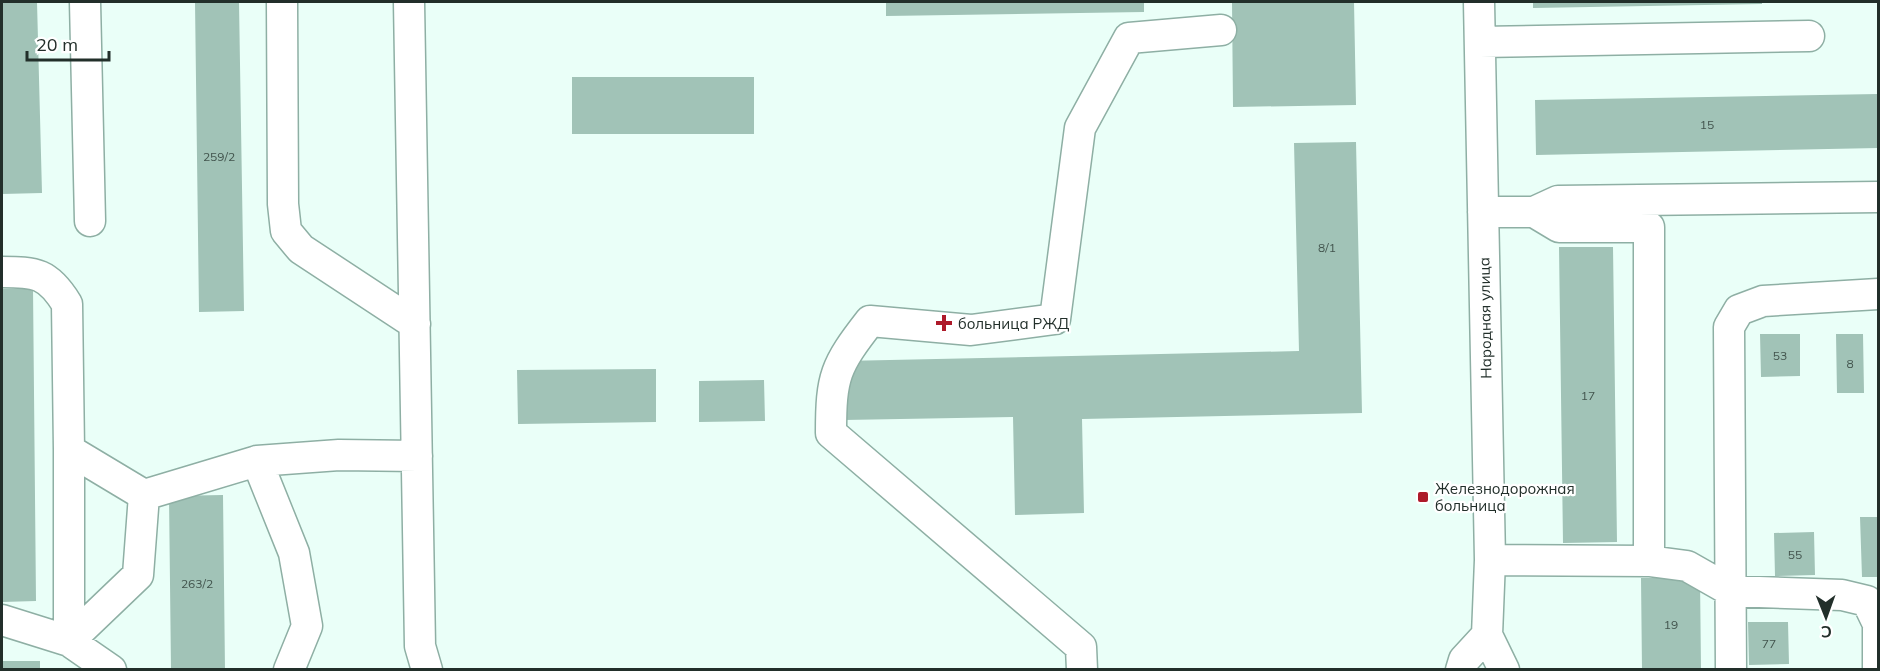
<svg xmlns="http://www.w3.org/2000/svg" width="1880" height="671" font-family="Mulish,sans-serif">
<rect width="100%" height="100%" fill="#eafff8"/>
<!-- building -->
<path fill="#a1c3b7" d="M2 2H37L42 193 2 194Z
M195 2H239L244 311 199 312Z
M886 2H1144V12L886 16Z
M1232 2H1354L1356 105 1233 107Z
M1533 2H1762V4L1533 8Z
M572 77H754V134H572Z
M1878 94V148L1536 155 1535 100Z
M1356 142 1362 413 1082 419 1084 513 1015 515 1013 417 844 420 843 361 1299 351 1294 143Z
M1559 247H1613L1617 542 1563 543Z
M33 288 36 601 2 602V289Z
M1760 334H1800V376L1761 377Z
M1836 334H1863L1864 393H1837Z
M656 369V422L518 424 517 370Z
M764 380 765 421 699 422V381Z
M223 495 225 670H171L169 496Z
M1860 517H1878V577H1862Z
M1814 532 1815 575 1775 576 1774 533Z
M1641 578H1700L1701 670H1642Z
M1748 622H1788L1789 664 1749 665Z
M2 661H40V670H2Z"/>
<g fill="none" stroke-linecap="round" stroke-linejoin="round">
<!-- minor casing -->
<g stroke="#8eafa4" stroke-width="33">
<path id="minor" d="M85 2 90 221
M282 2 283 204 286 231 301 249 415 324
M409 2 420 646 427 670
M1479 2 1490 560 1487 635 1504 670
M1480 42 1809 36
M1483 212H1534L1558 201 1878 197
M1534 212 1559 227H1649V561
M2 272C36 272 48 273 67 304L69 450 144 495
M69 450V641L111 670
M257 461 294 553 307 626 289 670
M1490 560 1649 561 1687 566 1731 591 1842 595 1867 601 1878 624V670
M2 620 69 641 138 575 144 495 257 461 339 455 417 456
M1082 670 1081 647 831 433C831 376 835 366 870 321L971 330 1055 319 1080 128 1129 38 1221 30
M1461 670 1464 660 1487 635
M1731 670 1729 327 1739 310 1763 301 1878 294"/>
</g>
<!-- minor -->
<use href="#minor" stroke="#fff" stroke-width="30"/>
</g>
<!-- markers -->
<g fill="#ae1a2a" stroke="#fff" stroke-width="2">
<path d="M941 314h6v6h6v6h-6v6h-6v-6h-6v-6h6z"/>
<rect x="1417" y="491" width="12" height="12" rx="3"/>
</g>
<g text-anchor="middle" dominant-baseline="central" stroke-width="4.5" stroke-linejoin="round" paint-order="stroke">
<!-- number labels -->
<g font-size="12" fill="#42544d">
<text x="1707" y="124">15</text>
<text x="219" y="156">259/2</text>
<text x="1327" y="247">8/1</text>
<text x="1780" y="355">53</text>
<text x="1850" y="363">8</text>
<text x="1588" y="395">17</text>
<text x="1795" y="554">55</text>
<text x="197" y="583">263/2</text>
<text x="1671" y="624">19</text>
<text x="1769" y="643">77</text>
</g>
<!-- street labels -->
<g font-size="15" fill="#222f2a" stroke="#fff">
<text transform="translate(1485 318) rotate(-91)">Народная улица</text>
</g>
<!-- poi labels -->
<g font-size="15" fill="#222f2a" stroke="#fff" text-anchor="start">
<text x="958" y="323">больница РЖД</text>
<text x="1435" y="488">Железнодорожная<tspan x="1435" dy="17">больница</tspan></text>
</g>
</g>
<!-- border -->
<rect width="1880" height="671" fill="none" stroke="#222f2a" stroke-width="6"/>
<!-- north arrow -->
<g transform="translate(1826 617) rotate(179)" stroke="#ffffff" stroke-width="4.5" paint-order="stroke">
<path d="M0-4.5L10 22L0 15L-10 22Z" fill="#222f2a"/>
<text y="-9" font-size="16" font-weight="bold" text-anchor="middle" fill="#222f2a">С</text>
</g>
<!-- scale -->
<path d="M27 51v9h82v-9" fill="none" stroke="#222f2a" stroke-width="3"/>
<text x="36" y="51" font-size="18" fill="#222f2a" stroke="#ffffff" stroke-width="4.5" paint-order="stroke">20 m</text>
</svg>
